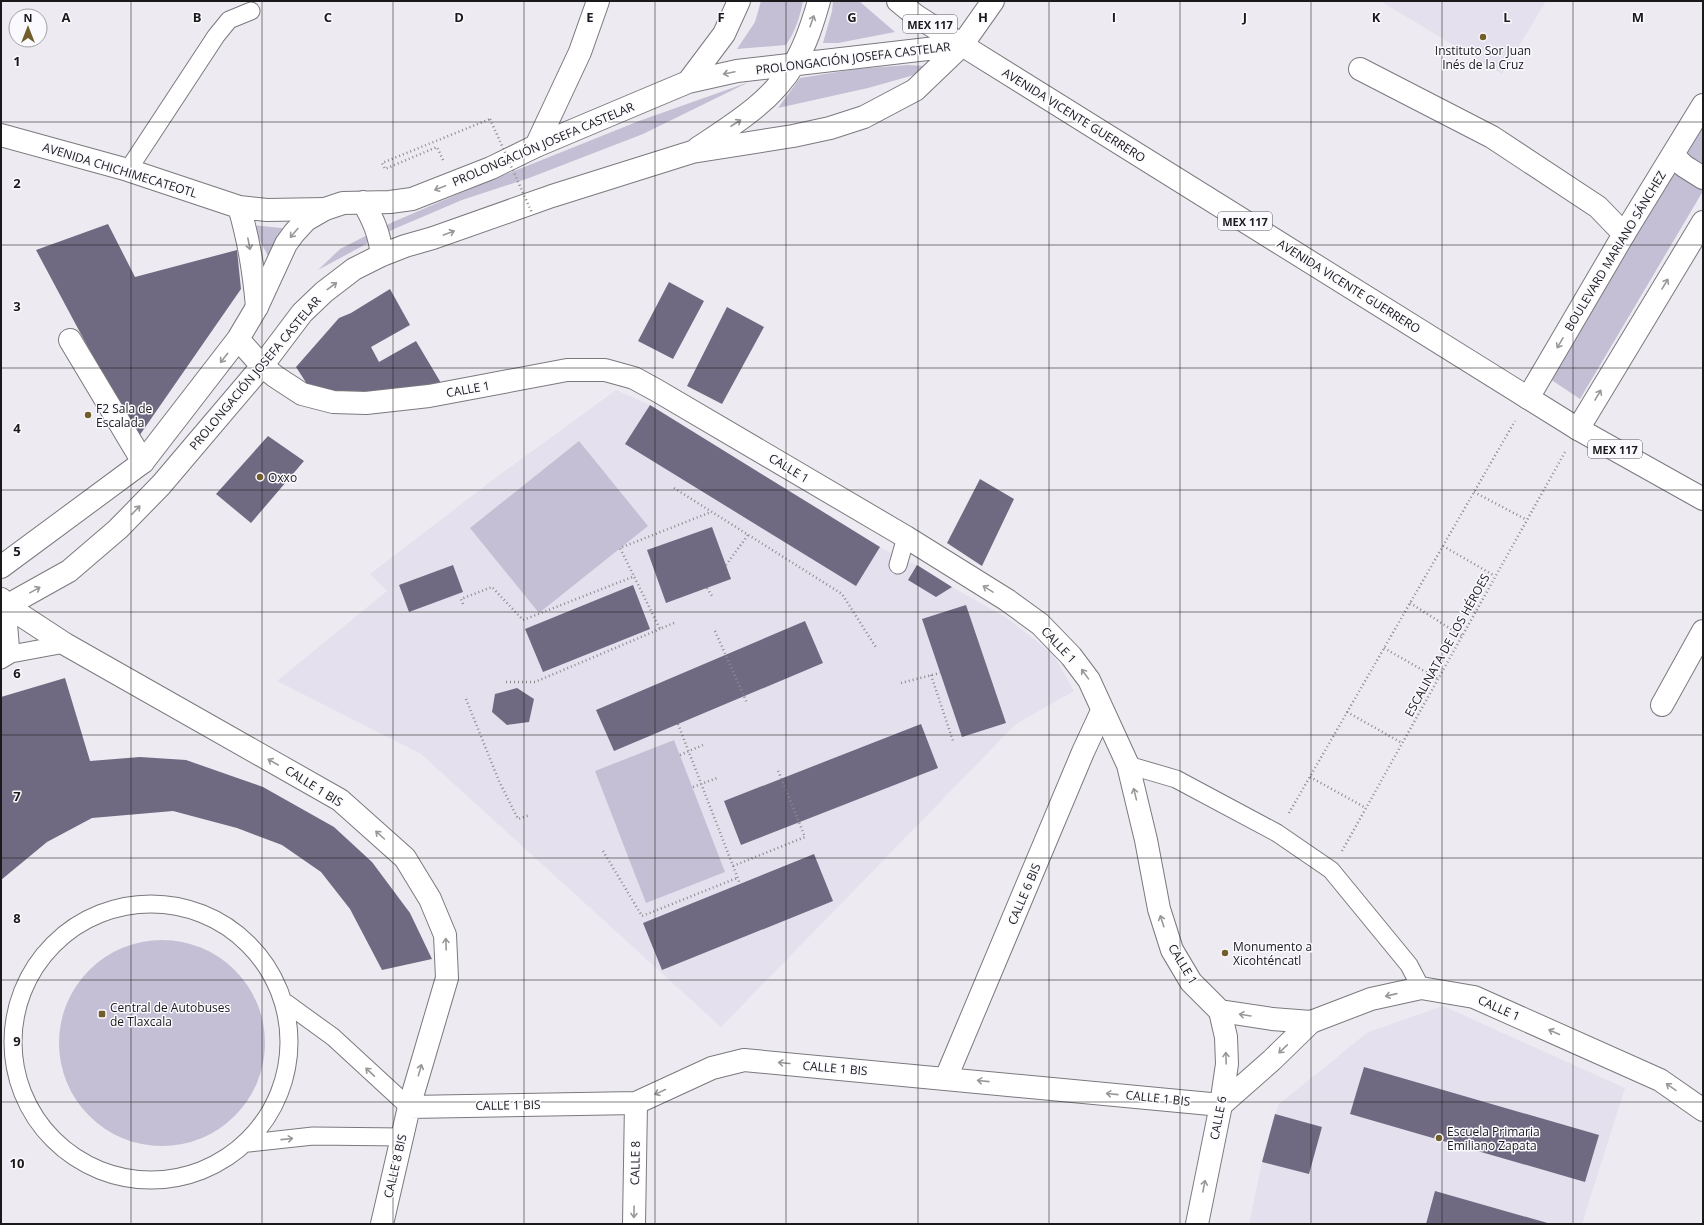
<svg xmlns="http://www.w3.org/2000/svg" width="1704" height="1225" font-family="'Open Sans',sans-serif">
<rect width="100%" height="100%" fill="#edebf1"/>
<!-- built -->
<path fill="#e4e0ed" d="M1380 1H1546L1502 74Z
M616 390 650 405 880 547 906 561 917 565 952 587 1007 618 1053 654 1074 691 1016 724 721 1027 421 754 277 681 387 591 370 574 494 479Z
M1443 1006 1625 1088 1582 1224H1249L1262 1162 1278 1105 1368 1032Z"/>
<!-- green -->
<path fill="#c4bfd4" d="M761 1H803C800 17 795 32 786 45L737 49 755 22Z
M833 1H859L895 32 838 43H823L832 11Z
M908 65 925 66 914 75 868 88 778 108 800 78 856 69Z
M749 82 643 134 529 178 462 200 394 229 318 270 340 249 393 222 479 185 639 121Z
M1703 120V164L1682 154Z
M1676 166 1703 181V191L1580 399 1550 379Z
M252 225 292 229 268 256Z
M579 441 648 526 539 613 470 528Z
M674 740 725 872 646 903 595 771Z
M59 1043a103 103 0 1 1 206 0a103 103 0 1 1-206 0Z"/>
<!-- building -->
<path fill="#706982" d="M108 224 135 277 237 250 241 289 137 439 36 250Z
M669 282 704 301 673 359 638 341Z
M390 289 410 325 371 347 379 362 416 341 441 383 360 395 323 392 307 384 296 367 339 318 351 313Z
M727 307 764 327 722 404 687 386Z
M650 405 880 547 856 586 625 444Z
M268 436 304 461 251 523 216 494Z
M980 479 1014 499 982 566 947 543Z
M712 527 731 579 666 603 647 550Z
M453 565 463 592 409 612 399 585Z
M917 565 952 587 936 597 908 580Z
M633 585 650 629 543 672 525 629Z
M966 605 1006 723 962 737 922 619Z
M805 621 823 663 614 751 596 710Z
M65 678 90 761 140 757 186 760 263 787 334 827 372 862 410 913 432 959 382 970 350 909 321 872 282 845 237 828 173 811 92 818 47 842 1 880V697Z
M517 688 534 699 529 722 507 725 492 712 495 694Z
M921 724 938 768 741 845 724 801Z
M814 854 833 901 662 970 643 923Z
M1364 1067 1599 1135 1585 1182 1350 1114Z
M1275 1114 1322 1127 1309 1174 1262 1162Z
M1435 1191 1551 1224H1426Z"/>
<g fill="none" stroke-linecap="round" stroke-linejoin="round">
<!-- service casing -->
<g stroke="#7a797e" stroke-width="19">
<path id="service" d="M128 170 216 36 229 20 251 11
M898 565 906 537
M7 606 11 654
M1 660 11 654 65 644
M1128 765 1176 779 1277 833 1331 870 1409 965 1421 988
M13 1042a138 138 0 1 1 276 0a138 138 0 1 1-276 0Z
M286 1003 333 1037 409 1107
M249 1143 313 1136 402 1137"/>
</g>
<!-- pedestrian casing -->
<g stroke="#7a797e" stroke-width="24">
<path id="pedestrian" d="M1662 705 1703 631"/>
</g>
<!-- minor casing -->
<g stroke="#7a797e" stroke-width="24">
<path id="minor" d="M962 45 993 1
M1360 69 1492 137 1598 207 1624 234
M1 135 128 170 239 207 267 210 325 209
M536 146 580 52 598 1
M239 207C249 240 254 272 257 307
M70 340 143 462
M1 599 7 606 65 644 340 800 405 858 430 899 445 935 447 978 409 1107 382 1224
M946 1078 1083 752 1102 711
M409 1107 636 1103 712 1068 744 1060 1221 1105 1272 1060 1311 1022
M634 1224 636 1103
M1197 1224 1221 1105 1227 1064 1226 1037 1220 1011"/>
</g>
<!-- tertiary casing -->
<g stroke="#7a797e" stroke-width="24">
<path id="tertiary" d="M1673 155 1684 166 1703 178
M1528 398 1624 234 1703 105
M1578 429 1703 222"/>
</g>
<!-- secondary casing -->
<g stroke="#7a797e" stroke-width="24">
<path id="secondary" d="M688 82 724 34 739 1
M698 148C734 124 771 102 794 64 806 45 813 22 819 1
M363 202C374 221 379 233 382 255
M238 339 262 366 276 377 302 394 333 402 366 403 429 396 567 370H605L634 378 656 390 906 537 1007 600 1040 624 1071 656 1089 680 1128 765 1146 840 1159 909 1172 950 1191 982 1220 1011 1272 1019 1311 1022 1371 999 1421 988 1474 997 1660 1080 1703 1110
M1 567 143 462 238 339 257 307 286 244 294 233 306 220 325 209 343 203 390 202 412 199 491 168 536 146 688 82 737 71 962 45
M1 609 69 571 118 529 161 485 262 366 302 313 324 292 354 269 382 255 405 246 433 238 552 196 692 152 793 136 830 128 864 117 915 90 962 45"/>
</g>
<!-- primary casing -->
<g stroke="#7a797e" stroke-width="24">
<path id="primary" d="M898 1 915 15 962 45 1578 429 1703 499"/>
</g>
<!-- path -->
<path stroke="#8c8b8f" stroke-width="2.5" stroke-dasharray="1 3" stroke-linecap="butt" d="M443 160 437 147 385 169 382 163 490 119
M674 488 842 594 877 649
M1474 492 1527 520
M1443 546 1495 576
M726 565 748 535
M707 588 712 596
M1410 603 1462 636
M463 604 461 599 492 587 523 620 635 576
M674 623 660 629 620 548 711 512
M715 631 747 703
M1384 648 1438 679
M931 675 953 741
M506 682H535L660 629
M901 683 940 673
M466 699 499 781 518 819 530 815
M1347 712 1402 743
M678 724 740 884
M680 755 703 745
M1310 777 1366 808
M693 787 717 778
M1289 813 1515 421
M603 851 642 916 737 878
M1342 851 1565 452
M733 866 805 837 777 768"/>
<!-- service -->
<use href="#service" stroke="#fff" stroke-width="17"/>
<!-- pedestrian -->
<use href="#pedestrian" stroke="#fff" stroke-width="22"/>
<!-- minor -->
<use href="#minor" stroke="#fff" stroke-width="22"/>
<!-- tertiary -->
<use href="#tertiary" stroke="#fff" stroke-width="22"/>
<!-- secondary -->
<use href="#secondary" stroke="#fff" stroke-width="22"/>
<!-- primary -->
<use href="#primary" stroke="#fff" stroke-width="22"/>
<!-- path-bridge -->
<path stroke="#8c8b8f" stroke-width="2.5" stroke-dasharray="1 3" stroke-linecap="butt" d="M490 119 532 213"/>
</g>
<!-- one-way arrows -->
<defs><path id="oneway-shaft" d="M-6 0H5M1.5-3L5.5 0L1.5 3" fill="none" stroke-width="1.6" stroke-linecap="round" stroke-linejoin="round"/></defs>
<g stroke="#989899">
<use href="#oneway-shaft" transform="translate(812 21) rotate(-71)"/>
<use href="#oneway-shaft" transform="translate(729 73) rotate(168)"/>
<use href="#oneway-shaft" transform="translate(736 123) rotate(-33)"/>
<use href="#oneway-shaft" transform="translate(440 188) rotate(159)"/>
<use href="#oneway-shaft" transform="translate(294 233) rotate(130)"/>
<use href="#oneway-shaft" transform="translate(449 233) rotate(-20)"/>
<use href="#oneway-shaft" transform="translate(249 244) rotate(79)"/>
<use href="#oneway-shaft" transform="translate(1665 284) rotate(-59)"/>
<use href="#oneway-shaft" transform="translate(332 286) rotate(-37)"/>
<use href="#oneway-shaft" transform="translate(1560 343) rotate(120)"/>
<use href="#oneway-shaft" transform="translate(224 358) rotate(128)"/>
<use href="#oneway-shaft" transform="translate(1598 395) rotate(-59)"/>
<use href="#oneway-shaft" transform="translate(136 510) rotate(-46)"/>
<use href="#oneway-shaft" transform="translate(988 589) rotate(-148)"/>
<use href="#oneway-shaft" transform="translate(35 590) rotate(-29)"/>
<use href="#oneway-shaft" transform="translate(1085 674) rotate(-126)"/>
<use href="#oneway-shaft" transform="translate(273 762) rotate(-150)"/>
<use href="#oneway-shaft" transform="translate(1135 794) rotate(-104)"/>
<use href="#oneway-shaft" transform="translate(380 835) rotate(-138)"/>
<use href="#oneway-shaft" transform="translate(1162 921) rotate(-108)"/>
<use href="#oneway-shaft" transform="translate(446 944) rotate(-92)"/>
<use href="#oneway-shaft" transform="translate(1391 995) rotate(167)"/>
<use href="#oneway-shaft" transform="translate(1245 1015) rotate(-171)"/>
<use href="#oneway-shaft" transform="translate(1554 1032) rotate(-156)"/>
<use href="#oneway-shaft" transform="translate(1283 1049) rotate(136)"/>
<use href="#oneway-shaft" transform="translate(1226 1058) rotate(-92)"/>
<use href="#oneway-shaft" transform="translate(784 1063) rotate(-175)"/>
<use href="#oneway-shaft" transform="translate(420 1070) rotate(-74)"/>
<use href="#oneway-shaft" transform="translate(370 1072) rotate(-137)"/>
<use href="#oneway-shaft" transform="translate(983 1081) rotate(-174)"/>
<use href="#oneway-shaft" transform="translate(1671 1087) rotate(-145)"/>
<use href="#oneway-shaft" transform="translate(660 1092) rotate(155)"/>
<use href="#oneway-shaft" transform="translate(1112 1094) rotate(-174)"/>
<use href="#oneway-shaft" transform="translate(287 1139) rotate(-6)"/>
<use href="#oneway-shaft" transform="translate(1204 1186) rotate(-79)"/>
<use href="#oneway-shaft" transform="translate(634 1212) rotate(91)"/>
</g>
<!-- grid -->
<path fill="none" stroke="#1a1a1c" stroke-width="1" stroke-opacity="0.55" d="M131 1V1224M262 1V1224M393 1V1224M524 1V1224M655 1V1224M786 1V1224M918 1V1224M1049 1V1224M1180 1V1224M1311 1V1224M1442 1V1224M1573 1V1224M1 122H1703M1 245H1703M1 368H1703M1 490H1703M1 612H1703M1 735H1703M1 858H1703M1 980H1703M1 1102H1703"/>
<!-- markers -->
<g fill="#725e2d" stroke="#faf9fe" stroke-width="1.5">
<circle cx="1483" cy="37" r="4"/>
<circle cx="88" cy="415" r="4"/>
<circle cx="260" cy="477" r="4"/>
<circle cx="1225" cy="953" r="4"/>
<rect x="98" y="1010" width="8" height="8" rx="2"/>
<circle cx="1439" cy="1138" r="4"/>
</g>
<g text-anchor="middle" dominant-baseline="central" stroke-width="3" stroke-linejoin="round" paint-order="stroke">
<!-- shield labels -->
<g fill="#faf9fe" stroke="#5d5d60" stroke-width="1">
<rect x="903" y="15" width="54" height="18" rx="3"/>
<rect x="1218" y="212" width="54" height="18" rx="3"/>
<rect x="1588" y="440" width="54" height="18" rx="3"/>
</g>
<g font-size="11" font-weight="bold" fill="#1a1a1c">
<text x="930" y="24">MEX 117</text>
<text x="1245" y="221">MEX 117</text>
<text x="1615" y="449">MEX 117</text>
</g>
<!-- poi labels -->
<g font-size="12" fill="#1a1a1c" stroke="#faf9fe" text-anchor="start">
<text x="1483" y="50" text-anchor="middle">Instituto Sor Juan<tspan x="1483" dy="14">Inés de la Cruz</tspan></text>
<text x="96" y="408">F2 Sala de<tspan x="96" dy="14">Escalada</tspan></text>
<text x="268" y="477">Oxxo</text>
<text x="1233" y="946">Monumento a<tspan x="1233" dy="14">Xicohténcatl</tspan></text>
<text x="110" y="1007">Central de Autobuses<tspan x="110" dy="14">de Tlaxcala</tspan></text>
<text x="1447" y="1131">Escuela Primaria<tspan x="1447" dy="14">Emiliano Zapata</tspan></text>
</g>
<!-- street labels -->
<g font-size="12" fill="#1a1a1c" stroke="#faf9fe">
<text transform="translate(853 58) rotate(-7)">PROLONGACIÓN JOSEFA CASTELAR</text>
<text transform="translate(1074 115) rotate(32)">AVENIDA VICENTE GUERRERO</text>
<text transform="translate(543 144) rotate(-23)">PROLONGACIÓN JOSEFA CASTELAR</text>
<text transform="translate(120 170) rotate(17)">AVENIDA CHICHIMECATEOTL</text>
<text transform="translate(1615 251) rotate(-59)">BOULEVARD MARIANO SÁNCHEZ</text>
<text transform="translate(1349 286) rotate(32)">AVENIDA VICENTE GUERRERO</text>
<text transform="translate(255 373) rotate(-50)">PROLONGACIÓN JOSEFA CASTELAR</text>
<text transform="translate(468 389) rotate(-10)">CALLE 1</text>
<text transform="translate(789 468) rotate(31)">CALLE 1</text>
<text transform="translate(1059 645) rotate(47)">CALLE 1</text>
<text transform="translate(1447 645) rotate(-61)">ESCALINATA DE LOS HÉROES</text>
<text transform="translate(314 786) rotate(32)">CALLE 1 BIS</text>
<text transform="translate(1024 894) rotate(-67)">CALLE 6 BIS</text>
<text transform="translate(1183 964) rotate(59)">CALLE 1</text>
<text transform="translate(1499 1008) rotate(24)">CALLE 1</text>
<text transform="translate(835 1068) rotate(5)">CALLE 1 BIS</text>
<text transform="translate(1158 1098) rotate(6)">CALLE 1 BIS</text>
<text transform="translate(508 1105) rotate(-1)">CALLE 1 BIS</text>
<text transform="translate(1218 1118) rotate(-79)">CALLE 6</text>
<text transform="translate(635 1163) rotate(-89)">CALLE 8</text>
<text transform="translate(395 1166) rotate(-77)">CALLE 8 BIS</text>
</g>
</g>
<g font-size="13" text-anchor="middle" font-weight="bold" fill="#1a1a1c" stroke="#faf9fe" stroke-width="3" stroke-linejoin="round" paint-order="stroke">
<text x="66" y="22">A</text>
<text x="197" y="22">B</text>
<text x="328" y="22">C</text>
<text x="459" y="22">D</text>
<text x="590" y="22">E</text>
<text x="721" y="22">F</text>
<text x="852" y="22">G</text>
<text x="983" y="22">H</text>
<text x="1114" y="22">I</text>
<text x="1245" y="22">J</text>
<text x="1376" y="22">K</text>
<text x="1507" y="22">L</text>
<text x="1638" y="22">M</text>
<text x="17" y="66">1</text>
<text x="17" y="188">2</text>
<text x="17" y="311">3</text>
<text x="17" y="433">4</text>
<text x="17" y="556">5</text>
<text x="17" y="678">6</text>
<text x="17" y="801">7</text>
<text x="17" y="923">8</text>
<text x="17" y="1046">9</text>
<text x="17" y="1168">10</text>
</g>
<!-- border -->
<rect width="1704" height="1225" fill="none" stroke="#1a1a1c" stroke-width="4"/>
<!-- north arrow -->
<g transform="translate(28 28)"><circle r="19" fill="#faf9fe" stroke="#a0a0a4"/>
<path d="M0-3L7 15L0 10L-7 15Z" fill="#725e2d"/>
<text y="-6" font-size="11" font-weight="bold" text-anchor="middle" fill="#1a1a1c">N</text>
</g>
</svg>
